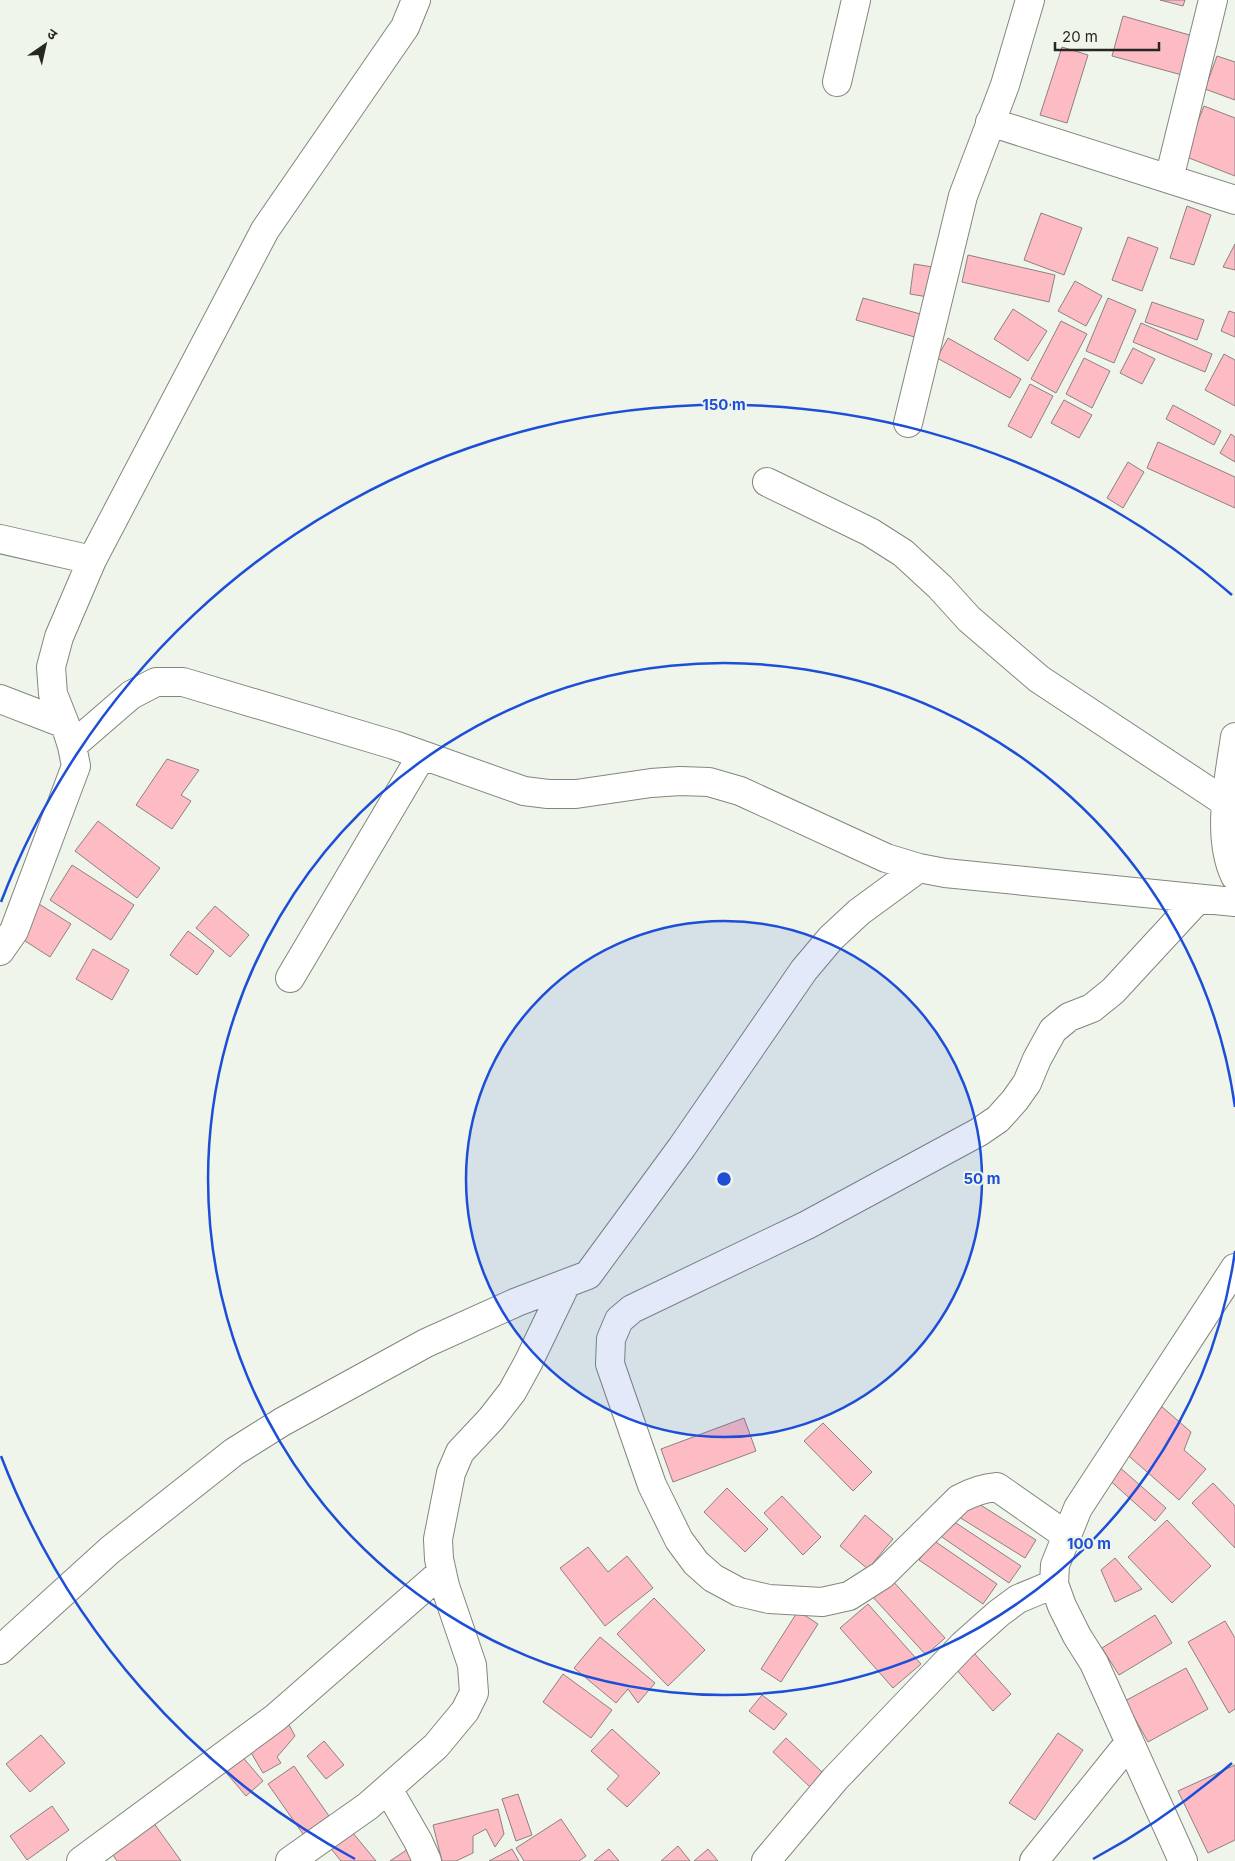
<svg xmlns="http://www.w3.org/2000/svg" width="1235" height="1861" font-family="Inter,'Noto Sans Devanagari',sans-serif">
<rect width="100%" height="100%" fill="#eff5ea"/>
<!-- building -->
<path fill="#fdbcc4" stroke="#8e8082" d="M1160 0H1185L1183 6Z
M1123 16 1193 36 1182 75 1112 56Z
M1062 47 1088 55 1067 123 1040 115Z
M1217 56 1235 62V100L1205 89Z
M1204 106 1235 118V176L1184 156Z
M1187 206 1211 215 1194 265 1170 258Z
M1041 213 1082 228 1064 275 1024 260Z
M1128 237 1158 248 1142 291 1112 280Z
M1235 244V270L1223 267Z
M968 255 1055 275 1049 302 962 282Z
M914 264 939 268 934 298 910 294Z
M1075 281 1102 296 1086 326 1058 311Z
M863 298 924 315 918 338 856 320Z
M1108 298 1136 310 1114 363 1086 351Z
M1152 302 1204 320 1197 340 1145 322Z
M1013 309 1047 331 1028 361 994 339Z
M1229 311 1235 313V337L1221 331Z
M1061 321 1087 334 1056 393 1031 379Z
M1141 323 1212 354 1205 372 1133 342Z
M948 338 1021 379 1010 398 937 358Z
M1133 348 1155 359 1142 384 1120 373Z
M1224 354 1235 360V406L1205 390Z
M1084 358 1110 371 1092 408 1066 394Z
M1030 384 1053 396 1031 438 1008 426Z
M1064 400 1092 415 1079 438 1051 423Z
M1173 405 1221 431 1214 445 1166 419Z
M1231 434 1235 437V462L1220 453Z
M1158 442 1235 477V508L1147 468Z
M1128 462 1144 472 1123 508 1107 498Z
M167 759 199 770 181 795 191 801 172 829 136 805Z
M98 821 160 868 137 898 75 851Z
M72 865 134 905 111 940 50 900Z
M39 904 71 924 50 957 19 937Z
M215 906 249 935 230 957 196 928Z
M188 931 214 951 197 975 170 955Z
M93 949 129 970 112 1000 76 979Z
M1161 1406 1191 1432 1184 1450 1206 1469 1179 1500 1122 1450Z
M744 1418 756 1451 673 1482 661 1449Z
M823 1423 872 1472 853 1491 804 1441Z
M1117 1465 1166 1508 1155 1521 1106 1477Z
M1213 1483 1235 1506V1548L1192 1503Z
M727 1488 768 1529 745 1552 704 1512Z
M782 1496 821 1537 803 1555 764 1513Z
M971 1499 1036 1540 1025 1558 951 1512Z
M865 1515 893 1539 868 1569 840 1546Z
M950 1519 1021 1566 1009 1583 939 1535Z
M1167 1520 1211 1566 1172 1603 1128 1557Z
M933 1540 997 1584 983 1604 919 1560Z
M588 1547 608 1572 627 1556 653 1588 605 1626 560 1568Z
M1115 1558 1142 1589 1115 1602 1101 1570Z
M890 1578 945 1638 926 1655 871 1595Z
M654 1598 705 1650 668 1686 617 1634Z
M868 1604 921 1664 893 1688 840 1628Z
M798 1611 818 1624 781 1682 761 1669Z
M1155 1615 1172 1643 1119 1675 1102 1648Z
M1225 1621 1235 1638V1709L1229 1713 1188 1642Z
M600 1637 655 1683 638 1703 628 1689 616 1703 574 1668Z
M973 1652 1011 1694 993 1711 955 1668Z
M1186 1668 1208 1709 1148 1742 1125 1701Z
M563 1674 612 1710 591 1738 543 1702Z
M762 1695 787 1714 774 1730 749 1711Z
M287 1721 295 1736 277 1757 281 1763 263 1773 246 1744Z
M612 1729 660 1773 627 1807 607 1789 619 1776 591 1751Z
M1058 1733 1083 1750 1035 1820 1009 1803Z
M41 1735 65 1763 30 1792 6 1764Z
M786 1738 823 1773 810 1787 773 1752Z
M324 1741 344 1765 326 1779 307 1756Z
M240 1754 263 1781 246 1796 223 1769Z
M1235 1765V1840L1208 1853 1178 1791Z
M294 1766 329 1816 303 1834 268 1784Z
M518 1794 532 1835 516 1841 502 1799Z
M52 1806 69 1830 27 1860 10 1836Z
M498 1809 504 1834 495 1847 486 1829 473 1836V1853L456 1861H442L433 1825Z
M561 1819 586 1856 579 1861H524L516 1848Z
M153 1822 181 1861H117L111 1852Z
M348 1827 376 1861H341L327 1844Z
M414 1845 419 1861H390Z
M678 1846 690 1861H661Z
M512 1849 519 1861H489Z
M609 1849 619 1861H594Z
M708 1849 718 1861H694Z"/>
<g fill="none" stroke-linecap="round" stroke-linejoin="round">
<!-- street casing -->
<g stroke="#81877d" stroke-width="30">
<path id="street" d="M837 82 856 0
M990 122 1235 200
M1169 179 1213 0
M908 423 963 196 1005 85 1030 0
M767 482 870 532 903 553 940 587 969 619 1039 679 1225 802 1235 800
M0 539 92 560
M0 699 65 724
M1235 737C1229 779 1216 836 1235 876
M72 746 131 695 156 682H183L394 745 524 791 548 794H576L651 783 680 781 709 782 740 791 886 858 919 868 945 873 1235 902
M0 951 14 931 76 766 72 746 65 724 53 694 51 667 59 637 92 560 265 230 405 27 416 0
M290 978 422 755
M1067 1536 997 1487C983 1488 972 1492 959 1499L882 1575 849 1596 822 1602 769 1599 739 1592 713 1578 696 1563 679 1540 652 1485 610 1364 611 1339 619 1320 632 1309 807 1225 979 1132 998 1119 1015 1100 1027 1083 1037 1059 1053 1030 1069 1017 1092 1008 1113 991 1198 899
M0 1650 110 1550 234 1452 282 1422 426 1343 517 1302 588 1275 682 1147 804 970 831 938 859 912 919 868
M388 1789 418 1841 427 1861
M81 1861 275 1718 442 1572
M290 1861 368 1806 436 1746 465 1711 474 1693 472 1665 445 1586 439 1559 438 1539 451 1473 460 1452 491 1419 512 1392 528 1363 566 1284
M766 1861 835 1779 963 1645 999 1613 1018 1599 1054 1584
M1034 1861 1129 1743
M1183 1861 1094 1663 1077 1636 1062 1606 1054 1584 1055 1565 1078 1508 1235 1268"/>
</g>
<!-- street -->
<use href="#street" stroke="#fff" stroke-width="28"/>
</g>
<!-- distance rings -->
<circle cx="724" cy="1179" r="258" fill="#1d4ed8" fill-opacity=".12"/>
<g fill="none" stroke="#1d4ed8" stroke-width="2.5">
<circle cx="724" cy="1179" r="258"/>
<path d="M1235 1251A516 516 0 1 1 1235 1107"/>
<path d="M1232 1763A774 774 0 0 1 1093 1859M355 1859A774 774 0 0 1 1 1456M1 902A774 774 0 0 1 1232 595"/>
</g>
<circle cx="724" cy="1179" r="8" fill="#1d4ed8" stroke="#eff5ea" stroke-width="2.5"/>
<g font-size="15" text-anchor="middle" font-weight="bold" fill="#1d4ed8" stroke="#eff5ea" stroke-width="4" stroke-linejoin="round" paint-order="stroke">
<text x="724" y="410">150 m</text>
<text x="982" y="1184">50 m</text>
<text x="1089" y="1549">100 m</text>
</g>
<!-- north arrow -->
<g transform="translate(45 45) rotate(34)" stroke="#eff5ea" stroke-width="4" paint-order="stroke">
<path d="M0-4L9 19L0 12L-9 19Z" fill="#252723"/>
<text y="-8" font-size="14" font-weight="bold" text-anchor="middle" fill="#252723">उ</text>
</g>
<!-- scale -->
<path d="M1055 42v8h104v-8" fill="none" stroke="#252723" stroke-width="2.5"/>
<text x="1062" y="42" font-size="15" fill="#252723" stroke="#eff5ea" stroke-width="4" paint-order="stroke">20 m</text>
</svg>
